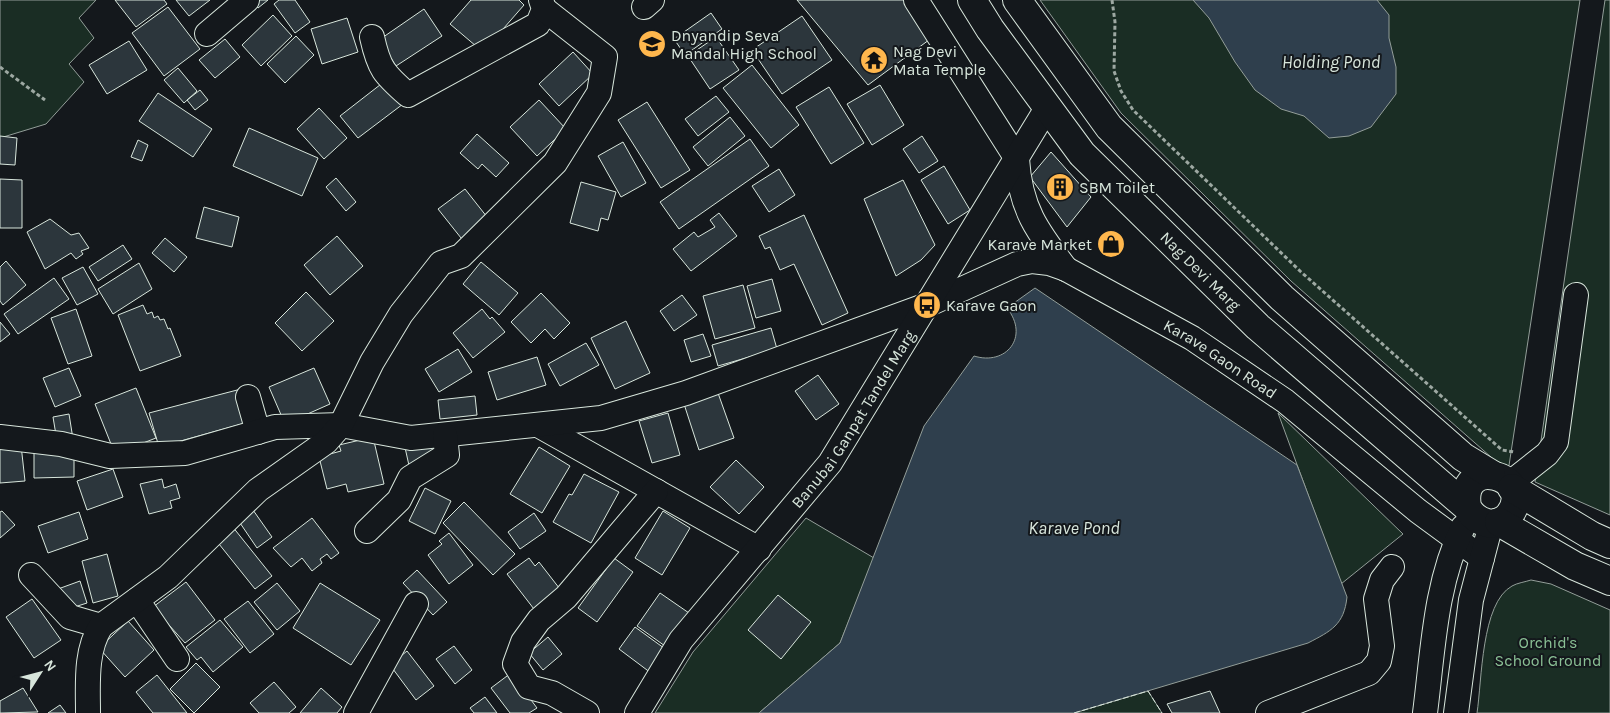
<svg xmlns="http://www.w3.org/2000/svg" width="1610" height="713" font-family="Karla,sans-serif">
<rect width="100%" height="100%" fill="#14181c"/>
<!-- green -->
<path fill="#1a2d24" stroke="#939e99" d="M0 0H96L79 18 94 38 69 64 84 82 46 124 0 138Z
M1040 0H1580L1508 472 1291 281 1121 113Z
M1605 0H1610V515L1535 482Z
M1278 413 1403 534 1341 584Z
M806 518 874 558 840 643 759 713H655L693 652Z
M1531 580 1551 584 1610 610V713H1477C1482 681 1481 603 1512 586 1517 583 1525 582 1531 580Z
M1148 691 1162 713H1074Z"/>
<!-- water -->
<path fill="#2f3f4d" stroke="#939e99" d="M1193 0H1377L1389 15V38L1396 67V94L1371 127 1349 136 1329 138 1304 116 1281 109 1255 90 1235 62 1209 18Z
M1035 288 1297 465 1347 597C1344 625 1331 631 1308 643L1074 713H759L840 643 924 426 974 356C1006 366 1030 337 1007 308Z"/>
<!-- building -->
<path fill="#2c363c" stroke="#d8e6dc" d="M115 0H164L167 4 136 27Z
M176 0H210L189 16Z
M252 0H268L258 8Z
M279 0H295L310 22 295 33 274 4Z
M471 0H519L524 5 483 52 450 24Z
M797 0H916L937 34 868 85Z
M168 7 200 49 164 76 132 33Z
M424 9 442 36 396 66 379 40Z
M711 13 722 29 685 55 674 39Z
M273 15 292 36 261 66 242 45Z
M802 16 832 60 782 94 752 50Z
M347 18 358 52 322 64 311 29Z
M296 36 314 55 285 83 267 64Z
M716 37 739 70 710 89 688 56Z
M225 39 240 57 215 78 199 60Z
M129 41 147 70 107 94 89 65Z
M573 52 593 74 559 106 539 84Z
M752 65 799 125 771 148 723 88Z
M178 68 197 91 184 103 164 80Z
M385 81 403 104 358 138 340 116Z
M880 85 904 125 872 145 847 104Z
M829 87 864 143 831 164 796 107Z
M200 90 208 100 195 110 187 100Z
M158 93 212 129 193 157 139 121Z
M716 96 729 112 698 136 685 119Z
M539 100 566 129 537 156 510 127Z
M647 102 690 170 661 188 618 120Z
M319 108 347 138 324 159 297 129Z
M730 117 745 136 708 166 693 147Z
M249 128 318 158 302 196 233 166Z
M477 134 509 163 496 177 482 164 478 169 460 153Z
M0 136 17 138 15 165 0 164Z
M922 136 938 161 919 173 903 149Z
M750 139 769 166 679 229 660 202Z
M138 140 148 145 142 161 131 157Z
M623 142 646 183 621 197 598 156Z
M1051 152 1091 197 1067 227 1030 177Z
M944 166 970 210 948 224 921 180Z
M779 169 795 195 769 212 752 186Z
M336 178 356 202 346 211 326 187Z
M0 179 22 180V228H0Z
M903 180 935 245 921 260 896 276 864 199Z
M581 182 616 192 608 220 601 218 598 231 570 223Z
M465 189 491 222 465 243 438 209Z
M204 207 239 217 232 247 196 238Z
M719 213 737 236 691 271 673 249 694 232 698 237 715 227 710 220Z
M804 215 848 313 822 325 794 264 780 270 770 247 765 249 759 236Z
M50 219 71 235 79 233 89 248 81 251 83 254 76 259 71 253 45 269 27 232Z
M337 236 363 266 330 295 304 265Z
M165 238 187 257 174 272 152 253Z
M123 245 132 259 98 281 89 267Z
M6 261 26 285 3 305 0 301V267Z
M481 262 518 293 499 315 463 284Z
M139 263 152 289 113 314 98 289Z
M83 267 98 294 77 305 62 278Z
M54 278 69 299 18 334 4 314Z
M772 279 781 311 756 318 747 286Z
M743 285 755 328 715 339 703 296Z
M306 292 334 321 302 351 275 323Z
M541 293 570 323 554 339 545 329 531 343 511 322Z
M682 295 697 315 674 331 660 311Z
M143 305 147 314 152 312 154 318 158 316 160 320 164 319 168 329 170 328 181 356 140 371 118 315Z
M76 309 92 356 68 364 51 318Z
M482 309 490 319 492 317 505 332 473 358 453 333Z
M626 321 650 373 615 389 591 338Z
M0 322 10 334 0 342Z
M771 328 777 349 718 366 712 345Z
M703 334 711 356 691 362 684 340Z
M586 343 599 365 560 386 548 364Z
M458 349 472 372 439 392 425 369Z
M537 357 546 385 497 400 488 372Z
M69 368 81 396 55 407 43 378Z
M314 368 330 404 285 424 269 387Z
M818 375 839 404 816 420 795 391Z
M136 388 156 438 115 454 95 404Z
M241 389 249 422 159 447 149 413Z
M718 393 734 438 699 450 684 404Z
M475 396 477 415 440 419 438 400Z
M668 413 680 455 652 463 639 421Z
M69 414 73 439 57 441 53 417Z
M373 437 384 484 348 492 346 484 327 489 319 457 341 451 339 445Z
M435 441V461L410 470 404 443Z
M21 445 25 481 0 483V447Z
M539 447 570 466 542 513 510 494Z
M34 453H74V477L34 478Z
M736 460 764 487 739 514 710 487Z
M113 469 123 497 87 510 77 481Z
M584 474 619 492 591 543 553 522 569 494 572 495Z
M162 479 164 488 176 484 180 498 170 501 172 508 149 514 140 484Z
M425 488 451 501 435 534 409 521Z
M464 502 515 554 493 575 443 523Z
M253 510 272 537 257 548 238 520Z
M2 511 15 525 0 538V512Z
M663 511 690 528 662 575 635 558Z
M79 512 88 539 48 553 38 526Z
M534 513 546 531 520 549 508 532Z
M312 518 339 553 331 559 327 554 320 559 322 563 312 571 302 558 291 567 273 548Z
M232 526 272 576 255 589 215 539Z
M449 533 473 565 449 584 428 555 442 544 439 541Z
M107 554 118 596 93 603 82 561Z
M529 558 535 566 539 562 563 593 537 613 507 574Z
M614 558 633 572 597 622 578 608Z
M417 570 447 602 433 615 403 583Z
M80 581 87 603 65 610 58 589Z
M186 582 215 620 185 643 153 607Z
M277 583 300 611 277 630 254 602Z
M320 583 380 620 351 665 293 628Z
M660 593 689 613 665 646 637 626Z
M778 595 811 622 781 659 748 630Z
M32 599 61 640 34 658 6 617Z
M248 601 274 634 250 653 224 619Z
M220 620 243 647 213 672 201 657 197 660 186 647Z
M128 621 154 650 125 677 99 648Z
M635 627 668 651 651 673 619 649Z
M548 637 562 654 543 670 529 653Z
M454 646 472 670 455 684 436 659Z
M407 651 434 686 416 700 390 665Z
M196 663 220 687 194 713 170 689Z
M511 673 537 708 529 713H510L491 688Z
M157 675 187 713H153L136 692Z
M274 682 296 707 289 713H259L250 703Z
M23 688 38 712 0 713V701Z
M321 688 342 707 337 713H300Z
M1210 691 1220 713H1172L1167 704Z
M485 697 497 713H474L470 708Z
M60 705 66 713H48Z"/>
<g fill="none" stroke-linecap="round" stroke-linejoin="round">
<!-- minor casing -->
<g stroke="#d8e6dc" stroke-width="26">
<g id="minor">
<path d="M916 0 1017 159C1020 208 1037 231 1066 269"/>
<path d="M644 7 652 0"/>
<path d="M207 34 247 0"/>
<path d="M372 37C379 69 384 74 408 95L538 24 544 9 541 0"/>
<path d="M248 397 258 432"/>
<path d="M538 425 759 549"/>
<path id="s1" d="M0 437 61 444 110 456 185 453 275 427 341 425 411 438 601 418 686 393 927 305 1017 264 1032 261 1049 263 1066 269 1192 338 1285 401 1418 511 1482 558"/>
<path d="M1509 484 1547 454 1556 442 1576 295"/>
<path d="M367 531 399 500 410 478 447 455 445 435"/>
<path d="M31 575 70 617 101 626"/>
<path d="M137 600 177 659"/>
<path d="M88 713C88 684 85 651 101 626L168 577 258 490 326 442 341 425 372 362 401 314 441 263 461 256 555 163 599 93 605 57 544 9"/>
<path d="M356 713 416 604"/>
<path d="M587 713 552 693 529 687 515 664 523 642 539 620 566 597 656 491"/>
<path id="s2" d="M637 713 681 640 830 463 1047 108"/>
<path d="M1268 713 1369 673 1379 661 1382 646 1376 599 1382 580 1392 567"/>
<path d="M1425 713C1433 651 1435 584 1463 527"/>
<path d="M1456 713 1471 600 1491 524"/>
</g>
</g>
<!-- major casing -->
<g stroke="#d8e6dc" stroke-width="30">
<g id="major">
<path id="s3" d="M972 0 990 29 1082 154 1258 327 1467 507C1475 523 1497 531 1510 514 1537 476 1458 453 1467 507"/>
<path d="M1017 0 1109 127 1282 298 1463 457 1491 474"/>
<path d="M1512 488 1592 536 1610 544"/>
<path d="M1499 522 1575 566 1610 581"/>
</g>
</g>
<!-- path -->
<path stroke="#9da8a2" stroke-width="3" stroke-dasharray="4 2.5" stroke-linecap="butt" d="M1112 0 1115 22 1114 71 1121 91 1133 110 1300 271 1502 450 1514 452
M0 67 45 100"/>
<!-- minor -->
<use href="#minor" stroke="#14181c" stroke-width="24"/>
<!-- major -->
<use href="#major" stroke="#14181c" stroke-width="28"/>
<!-- fence -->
<path stroke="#d8e6dc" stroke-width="1" stroke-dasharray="6 2.5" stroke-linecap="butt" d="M1074 713 1148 691 1162 713"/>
</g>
<!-- icons -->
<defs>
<g id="school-disc" transform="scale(1.4375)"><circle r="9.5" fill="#ffb74d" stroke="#14181c"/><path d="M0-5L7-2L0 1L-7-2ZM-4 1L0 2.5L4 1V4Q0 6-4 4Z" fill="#111"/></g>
<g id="temple-disc" transform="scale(1.4375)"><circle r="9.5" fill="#ffb74d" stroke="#14181c"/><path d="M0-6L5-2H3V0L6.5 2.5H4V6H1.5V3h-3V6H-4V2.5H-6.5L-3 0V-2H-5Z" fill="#111"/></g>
<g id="building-disc" transform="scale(1.4375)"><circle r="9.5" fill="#ffb74d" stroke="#14181c"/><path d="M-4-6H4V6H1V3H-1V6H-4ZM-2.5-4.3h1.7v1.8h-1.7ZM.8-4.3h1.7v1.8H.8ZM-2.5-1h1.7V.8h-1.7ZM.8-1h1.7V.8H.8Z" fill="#111"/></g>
<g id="shop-disc" transform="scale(1.4375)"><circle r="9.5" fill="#ffb74d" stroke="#14181c"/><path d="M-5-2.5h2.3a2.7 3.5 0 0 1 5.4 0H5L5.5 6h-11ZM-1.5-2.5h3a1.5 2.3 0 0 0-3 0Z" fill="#111"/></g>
<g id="bus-disc" transform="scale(1.4375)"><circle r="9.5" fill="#ffb74d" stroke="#14181c"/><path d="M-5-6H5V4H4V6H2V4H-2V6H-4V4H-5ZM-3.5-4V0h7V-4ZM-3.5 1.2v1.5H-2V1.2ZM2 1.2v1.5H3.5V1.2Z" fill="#111"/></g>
</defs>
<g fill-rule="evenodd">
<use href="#school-disc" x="652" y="44"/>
<use href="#temple-disc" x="874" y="60"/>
<use href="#building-disc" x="1060" y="187"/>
<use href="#shop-disc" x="1111" y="244"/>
<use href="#bus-disc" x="927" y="305"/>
</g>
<g text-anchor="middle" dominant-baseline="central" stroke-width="4" stroke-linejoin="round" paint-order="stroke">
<!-- poi labels -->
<g font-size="16" fill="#d8e6dc" stroke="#14181c" text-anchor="start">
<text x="671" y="35">Dnyandip Seva<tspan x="671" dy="18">Mandal High School</tspan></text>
<text x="893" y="51">Nag Devi<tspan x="893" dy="18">Mata Temple</tspan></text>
<text x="1079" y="187">SBM Toilet</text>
<text x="1092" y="244" text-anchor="end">Karave Market</text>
<text x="946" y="305">Karave Gaon</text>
</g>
<!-- street labels -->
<g font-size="16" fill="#d8e6dc" stroke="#14181c">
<text stroke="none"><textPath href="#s3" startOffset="356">Nag Devi Marg</textPath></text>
<text stroke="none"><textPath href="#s1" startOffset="1282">Karave Gaon Road</textPath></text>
<text stroke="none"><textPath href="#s2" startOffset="366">Banubai Ganpat Tandel Marg</textPath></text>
</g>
<!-- park labels -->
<g font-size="16" fill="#8ac095" stroke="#14181c">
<text x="1548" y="642">Orchid's<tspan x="1548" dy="18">School Ground</tspan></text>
</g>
<!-- water labels -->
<g font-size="18" font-style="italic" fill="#d8e6dc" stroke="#14181c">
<text x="1331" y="62">Holding Pond</text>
<text x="1074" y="528">Karave Pond</text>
</g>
</g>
<!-- north arrow -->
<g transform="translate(40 673) rotate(54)" stroke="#14181c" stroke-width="4" paint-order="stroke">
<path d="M0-4L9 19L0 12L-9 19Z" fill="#d8e6dc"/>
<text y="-8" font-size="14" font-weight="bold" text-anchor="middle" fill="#d8e6dc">N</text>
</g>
</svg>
